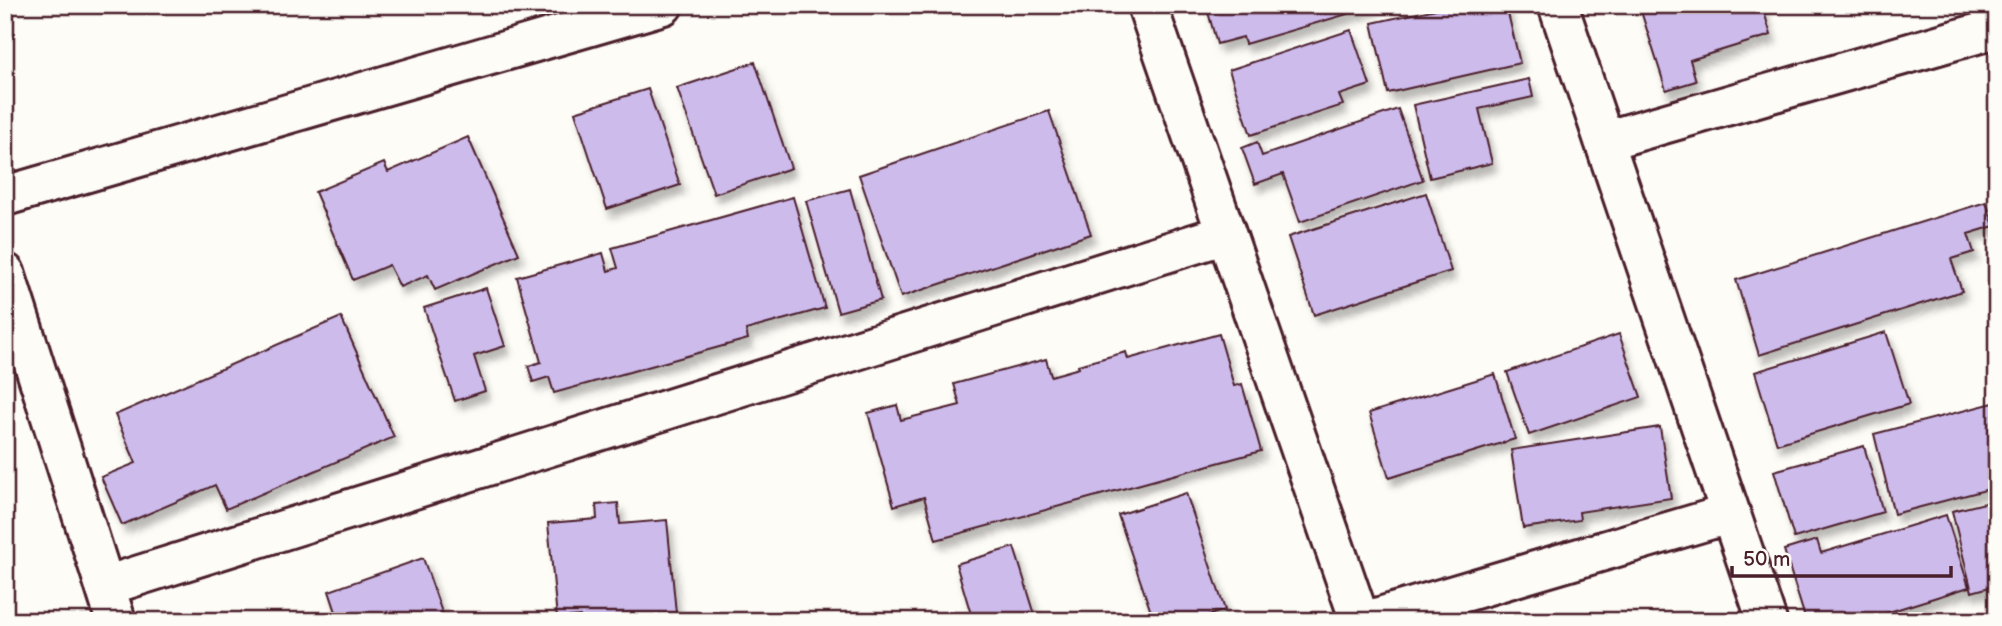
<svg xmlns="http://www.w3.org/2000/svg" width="2002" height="626" font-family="'Balsamiq Sans',sans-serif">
<defs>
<filter id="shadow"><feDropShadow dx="4.5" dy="8" stdDeviation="3.5" flood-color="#0004"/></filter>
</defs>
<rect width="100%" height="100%" fill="#fdfcf7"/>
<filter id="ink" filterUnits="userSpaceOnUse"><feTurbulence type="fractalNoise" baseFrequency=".0143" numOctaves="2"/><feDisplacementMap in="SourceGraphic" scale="14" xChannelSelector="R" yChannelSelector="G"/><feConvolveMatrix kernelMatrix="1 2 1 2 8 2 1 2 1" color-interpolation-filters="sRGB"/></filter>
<g filter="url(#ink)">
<!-- building -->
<path fill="#cdbbec" stroke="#4a1f2b" stroke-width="2" filter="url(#shadow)" d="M1206 5H1378L1245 44 1243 37 1217 44Z
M1454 5H1506L1520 63 1388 93 1372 23Z
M1639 5H1762L1771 35 1690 60 1696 81 1666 90Z
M1351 30 1370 85 1339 95 1343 105 1251 135 1229 70Z
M755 62 791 168 714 194 677 88Z
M1529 79 1533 97 1479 109 1492 163 1430 178 1413 105Z
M648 89 680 185 607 209 575 112Z
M1398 109 1423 180 1300 222 1283 174 1255 184 1242 148 1257 142 1262 156Z
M1049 111 1091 234 901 297 859 175Z
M468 137 519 254 435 290 428 275 400 287 389 265 353 280 315 192 384 163 388 172Z
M850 189 881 300 838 312 806 201Z
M1426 193 1451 271 1314 315 1288 237Z
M793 197 825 308 746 330 748 339 554 393 549 377 533 382 528 366 541 362 517 277 603 253 608 271 618 268 612 248Z
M1986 202 1994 226 1968 234 1974 252 1951 259 1962 291 1759 355 1736 280Z
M486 288 505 346 474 356 485 391 455 401 424 308Z
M341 317 394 437 226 509 215 485 122 525 101 477 136 463 115 415Z
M1886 332 1909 404 1777 444 1755 372Z
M1219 334 1234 386 1242 384 1261 451 936 540 924 497 894 506 868 413 897 405 901 420 960 405 954 384 1046 359 1051 376 1079 368 1078 365 1126 352 1128 359Z
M1619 334 1641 397 1529 435 1507 372Z
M1495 374 1515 439 1389 478 1369 413Z
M1997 402V487L1894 514 1874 434Z
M1660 427 1671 498 1579 512 1580 520 1523 528 1511 450Z
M1864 446 1883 512 1794 538 1774 471Z
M1186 493 1225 610 1191 621H1154L1118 515Z
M1997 500V585L1972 592 1952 511Z
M618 503 620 524 667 520 676 613 633 617V621H581L580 616 557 618 548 523 597 519 596 505Z
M1946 515 1969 587 1860 621H1806L1784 550 1817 540 1821 553Z
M1014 547 1037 621H973L956 564Z
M423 558 445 621H339L329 591Z"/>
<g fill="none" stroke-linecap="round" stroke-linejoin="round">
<!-- minor casing -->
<g stroke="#4a1f2b" stroke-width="44">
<path id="minor" d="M1147 5 1360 621
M1558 5 1767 621
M1604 141 1997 28
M5 196 663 5
M5 273 116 621
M105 586 1226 234
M1366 621 1729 514"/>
</g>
<!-- minor -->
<use href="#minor" stroke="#fdfcf7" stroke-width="38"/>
</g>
</g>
<!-- margin -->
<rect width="2002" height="626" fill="none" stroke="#fdfcf7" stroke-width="28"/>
<rect x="14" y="14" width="1974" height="598" fill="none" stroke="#4a1f2b" stroke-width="2.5" filter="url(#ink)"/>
<!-- scale -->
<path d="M1732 566v10h219v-10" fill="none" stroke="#4a1f2b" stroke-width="3.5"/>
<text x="1743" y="566" font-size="21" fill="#4a1f2b" stroke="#fdfcf7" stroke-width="5" paint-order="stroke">50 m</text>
</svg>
